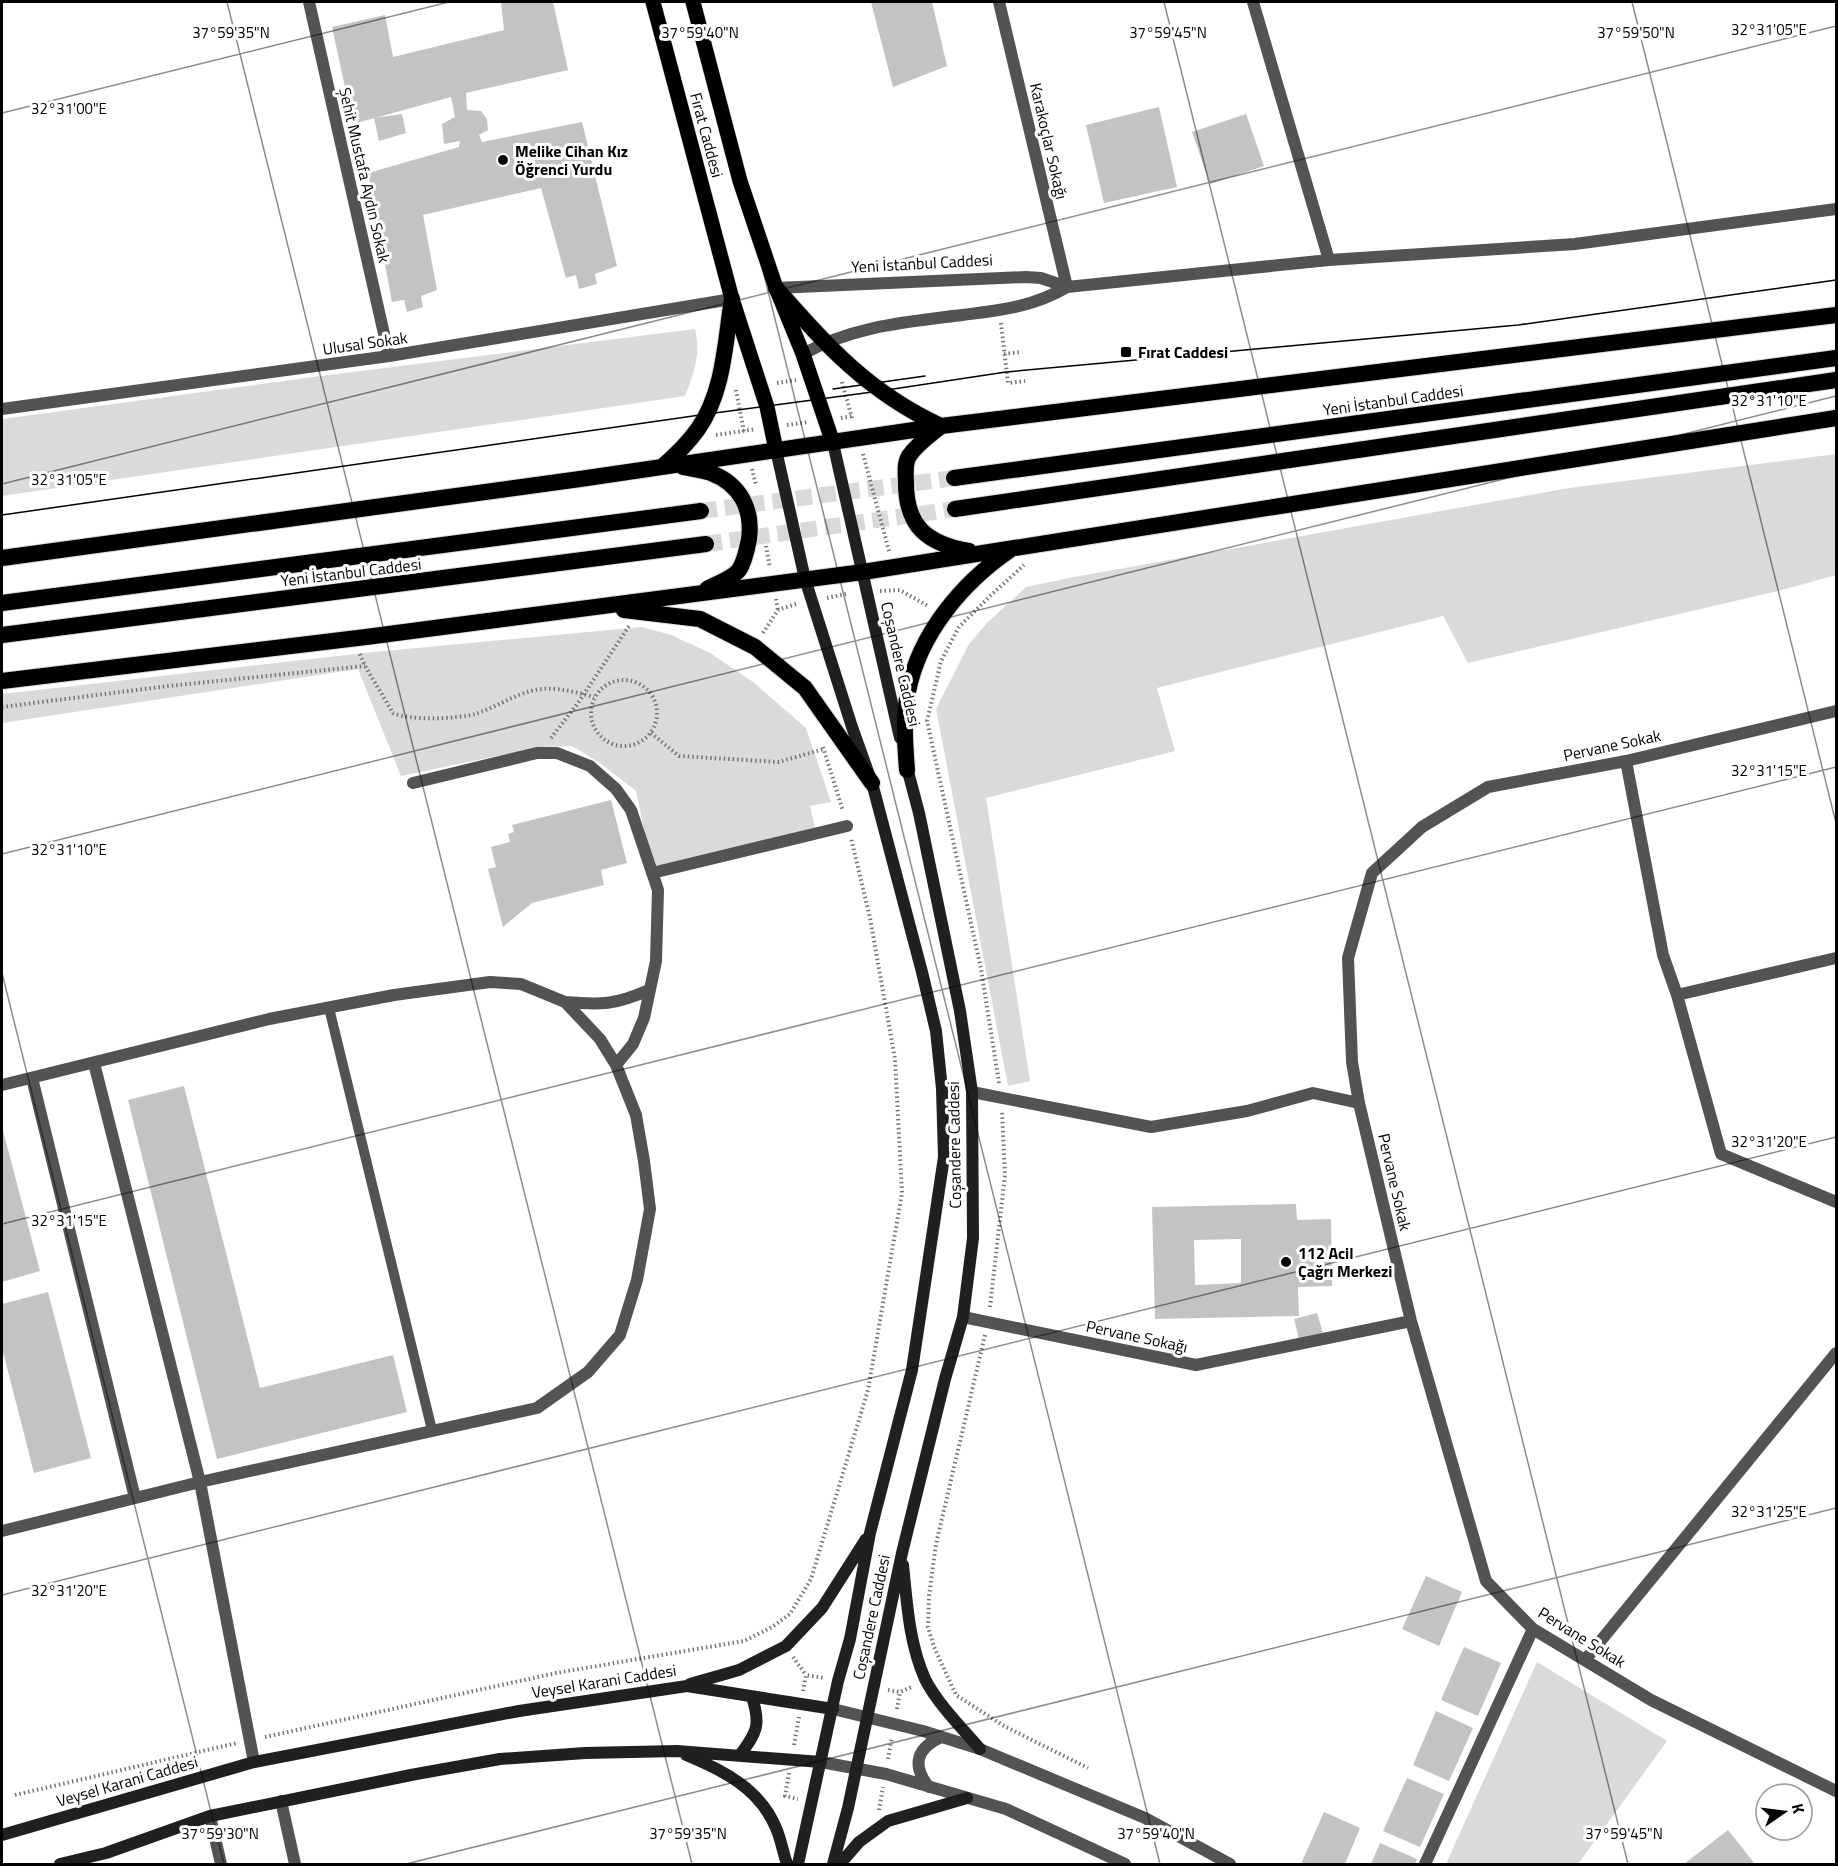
<svg xmlns="http://www.w3.org/2000/svg" width="1838" height="1866" font-family="'Titillium Web',sans-serif">
<rect width="100%" height="100%" fill="#fff"/>
<!-- green -->
<path fill="#dadada" d="M695 329C701 354 694 373 685 396L2 496V419L313 377Z
M1836 454V575L1778 591 1468 663 1443 616 1157 688 1175 751 986 798 1030 1081 1008 1086 936 709 969 644 987 623 1026 587 1074 577 1569 488Z
M642 627 671 635 710 653 753 682 806 728 831 802 810 806 815 828 652 868 636 791 600 763 572 746 540 747 401 776 358 669 2 723V694L364 653Z
M1537 1662 1667 1741 1578 1864H1446Z"/>
<!-- building -->
<path fill="#c3c3c3" fill-rule="evenodd" d="M501 2H553L568 70 466 93 467 110 481 111 487 119 488 130 479 135 482 142 582 122 617 266 595 274 597 284 579 289 576 275 566 278 541 188 423 215 437 290 421 296 423 307 407 312 404 300 392 302 368 173 459 147 460 141 444 144 442 124 455 117 451 97 353 124 332 27 385 15 393 57 504 30Z
M871 2H932L947 66 893 87Z
M1159 107 1177 187 1104 203 1086 125Z
M402 114 406 133 379 141 374 118Z
M1246 114 1264 166 1210 184 1192 132Z
M611 800 627 863 601 870 604 885 532 903 503 927 488 869 496 867 491 847 510 842 508 834 514 832 512 825Z
M184 1086 260 1388 393 1355 407 1412 217 1459 128 1100Z
M2 1127 40 1271 2 1282Z
M1296 1204 1297 1220 1331 1219 1332 1286 1298 1287 1299 1316 1155 1319 1152 1207ZM1241 1239V1283L1195 1285 1194 1240Z
M48 1292 91 1458 34 1473 2 1348V1304Z
M1317 1313 1323 1333 1299 1339 1294 1319Z
M1426 1576 1462 1592 1439 1646 1402 1629Z
M1464 1647 1501 1663 1478 1716 1441 1700Z
M1436 1711 1473 1728 1449 1781 1413 1765Z
M1407 1778 1444 1794 1420 1847 1383 1831Z
M1324 1812 1360 1828 1345 1864H1301Z
M1728 1830 1755 1864H1684Z
M1380 1843 1417 1859 1415 1864H1371Z"/>
<g fill="none" stroke-linecap="round" stroke-linejoin="round">
<!-- trunk-tunnel -->
<path stroke="#d9d9d9" stroke-width="16" stroke-dasharray="16 8" stroke-linecap="butt" d="M701 511 954 478
M706 544 955 509"/>
<!-- primary casing -->
<g stroke="#dbdbdb" stroke-width="16">
<path id="primary" d="M653 2 732 299 767 407 776 450
M693 2 740 181 776 288 803 354 833 443"/>
</g>
<!-- trunk casing -->
<g stroke="#dbdbdb" stroke-width="18">
<path id="trunk" d="M776 288C828 347 868 392 941 426
M940 427C930 435 917 444 909 456 904 464 906 475 906 483 906 527 928 544 969 551
M663 466C676 455 688 443 698 429 724 392 725 342 732 299
M683 467C692 469 702 470 711 473 740 484 753 509 749 539 747 549 745 561 739 570 733 578 716 584 707 589
M954 478 1836 358
M955 509 1836 380
M2 558 580 479 941 426 1836 315
M2 603 701 511
M624 610 700 619 755 647 805 688 872 783
M2 635 706 544
M2 681 366 637 863 572 1836 418
M907 770C905 744 903 718 908 692 919 634 962 583 1010 550"/>
</g>
<!-- path -->
<path stroke="#757575" stroke-width="4" stroke-dasharray="1.5 3" stroke-linecap="butt" d="M1001 323 1008 383 1025 381
M1004 354 1022 352
M842 382 852 418
M777 383 796 380
M736 390 744 432
M841 418 852 416
M787 425 809 422
M716 435 756 429
M863 454 889 551
M752 469 756 485
M766 546 770 568
M880 591 900 590 928 606
M827 598 846 594
M776 599 778 610
M763 633 778 610 799 603
M360 654 365 666 393 713C410 721 457 719 475 714 494 708 512 696 531 691 551 685 575 692 594 697
M591 713a33 33 0 1 1 66 0a33 33 0 1 1-66 0Z
M2 707 168 686 365 666
M651 733 679 756 779 762 824 749
M551 738 578 703 629 626
M823 747 843 811
M999 1083 981 969 927 721 941 661 959 627 989 597 1024 565
M990 1307 1005 1175 1002 1111
M985 1335 936 1544 929 1596 928 1627 934 1647 956 1695 1004 1726 1088 1768
M793 1657 806 1675
M888 1690 900 1692 912 1687
M803 1691 806 1675 824 1678
M897 1709 900 1692
M265 1737 556 1673 744 1641 772 1627 790 1614 811 1579 868 1390 902 1193 895 1059 870 918 851 838
M794 1745 799 1717
M888 1759 892 1737
M789 1773 785 1796 798 1799
M15 1795 237 1743
M879 1810 883 1787"/>
<!-- service -->
<path stroke="#535353" stroke-width="10" d="M329 1008 432 1430"/>
<!-- minor -->
<path stroke="#535353" stroke-width="12" d="M309 2 389 356
M999 2 1067 287
M1253 2 1329 260
M1836 711 1626 761 1488 787 1422 827 1372 873 1348 958 1352 1062 1359 1103 1411 1321 1486 1581 1533 1629 1651 1700 1836 1791
M1626 761 1663 955 1677 995 1721 1154 1836 1202
M413 783 537 753H557L590 766 616 789 631 810 658 890 656 961 644 1018 633 1044 616 1065
M652 873 847 826
M1677 995 1836 958
M565 1002C601 1005 615 1005 649 990
M94 1063 200 1482 254 1762
M32 1078 135 1498
M2 1085 269 1019 394 995 490 982 521 984 565 1002 600 1039 616 1065 636 1115 644 1161 650 1209 637 1280 620 1335 588 1372 537 1408 200 1482 2 1531
M972 1092 1151 1127 1247 1111 1313 1093 1359 1103
M963 1317 1196 1365 1411 1321
M1585 1660 1836 1353
M281 1801 295 1864
M210 1816 221 1864
M1425 1864 1533 1629"/>
<!-- tertiary -->
<path stroke="#535353" stroke-width="12" d="M776 288 1026 277 1041 278 1067 287
M803 354C853 326 906 322 962 315 1001 310 1033 307 1067 287L1329 260 1575 244 1836 209
M2 409 389 356 732 299
M833 1709 923 1731 980 1749 1145 1818 1230 1864
M821 1762 886 1774 1006 1809 1125 1864
M929 1787C911 1765 917 1748 941 1737"/>
<!-- secondary -->
<path stroke="#202020" stroke-width="12" d="M833 443 900 738
M776 450 805 579 852 727 872 783 922 972 936 1031 942 1089 944 1157 912 1370 870 1533 850 1639 838 1681 798 1864
M903 1565C907 1603 909 1643 925 1679 937 1703 962 1728 980 1749
M690 1684 739 1670 786 1646 822 1608 866 1539
M686 1755C723 1770 760 1789 776 1828 781 1839 783 1853 787 1864
M740 1755C757 1732 761 1725 752 1697
M2 1835 254 1762 519 1711 687 1686 833 1709
M60 1864 106 1853 210 1816 411 1775 500 1759 585 1753 677 1751 821 1762
M833 1864 848 1808 902 1553 945 1379 963 1317 973 1238 972 1092 960 1011 919 813 906 764
M840 1864 859 1842 888 1821 967 1798"/>
<!-- primary -->
<use href="#primary" stroke="#000" stroke-width="15"/>
<!-- trunk -->
<use href="#trunk" stroke="#000" stroke-width="16"/>
<!-- tram -->
<path stroke="#000" stroke-width="1.5" d="M833 389 925 376
M2 515 707 414 880 391 1006 372 1518 325 1836 280"/>
</g>
<!-- ticks -->
<path fill="none" stroke="#000" stroke-width="1.5" stroke-opacity="0.45" d="M227 2 692 1864M696 2 1160 1864M1164 2 1628 1864M1632 2 1836 823M2 113 449 2M2 484 1836 26M2 854 1836 396M2 973 224 1864M2 1224 1836 767M2 1595 1836 1137M406 1864 1836 1508"/>
<!-- markers -->
<g fill="#000" stroke="#fff" stroke-width="2">
<circle cx="503" cy="160" r="6"/>
<rect x="1120" y="346" width="12" height="12" rx="3"/>
<circle cx="1286" cy="1262" r="6"/>
</g>
<g text-anchor="middle" dominant-baseline="central" stroke-width="6" stroke-linejoin="round" paint-order="stroke">
<!-- street labels -->
<g font-size="16" fill="#000" stroke="#fff">
<text transform="translate(707 135) rotate(75)">Fırat Caddesi</text>
<text transform="translate(1049 141) rotate(77)">Karakoçlar Sokağı</text>
<text transform="translate(365 175) rotate(77)">Şehit Mustafa Aydın Sokak</text>
<text transform="translate(922 263) rotate(-3)">Yeni İstanbul Caddesi</text>
<text transform="translate(365 343) rotate(-8)">Ulusal Sokak</text>
<text transform="translate(1393 400) rotate(-8)">Yeni İstanbul Caddesi</text>
<text transform="translate(351 572) rotate(-7)">Yeni İstanbul Caddesi</text>
<text transform="translate(901 664) rotate(77)">Coşandere Caddesi</text>
<text transform="translate(1612 745) rotate(-12)">Pervane Sokak</text>
<text transform="translate(954 1145) rotate(-91)">Coşandere Caddesi</text>
<text transform="translate(1395 1182) rotate(77)">Pervane Sokak</text>
<text transform="translate(1137 1336) rotate(12)">Pervane Sokağı</text>
<text transform="translate(871 1617) rotate(-78)">Coşandere Caddesi</text>
<text transform="translate(1582 1637) rotate(32)">Pervane Sokak</text>
<text transform="translate(604 1681) rotate(-9)">Veysel Karani Caddesi</text>
<text transform="translate(127 1781) rotate(-16)">Veysel Karani Caddesi</text>
</g>
<!-- poi labels -->
<g font-size="16" font-weight="bold" fill="#000" stroke="#fff" text-anchor="start">
<text x="515" y="151">Melike Cihan Kız<tspan x="515" dy="18">Öğrenci Yurdu</tspan></text>
<text x="1138" y="352">Fırat Caddesi</text>
<text x="1298" y="1253">112 Acil<tspan x="1298" dy="18">Çağrı Merkezi</tspan></text>
</g>
</g>
<g font-size="15" text-anchor="middle" fill="#000" stroke="#fff" stroke-width="6" stroke-linejoin="round" paint-order="stroke">
<text x="1769" y="35">32°31'05"E</text>
<text x="1636" y="38">37°59'50"N</text>
<text x="231" y="38">37°59'35"N</text>
<text x="700" y="38">37°59'40"N</text>
<text x="1168" y="38">37°59'45"N</text>
<text x="69" y="114">32°31'00"E</text>
<text x="1769" y="406">32°31'10"E</text>
<text x="69" y="485">32°31'05"E</text>
<text x="1769" y="776">32°31'15"E</text>
<text x="69" y="855">32°31'10"E</text>
<text x="1769" y="1147">32°31'20"E</text>
<text x="69" y="1226">32°31'15"E</text>
<text x="1769" y="1517">32°31'25"E</text>
<text x="69" y="1596">32°31'20"E</text>
<text x="220" y="1839">37°59'30"N</text>
<text x="688" y="1839">37°59'35"N</text>
<text x="1156" y="1839">37°59'40"N</text>
<text x="1624" y="1839">37°59'45"N</text>
</g>
<!-- border -->
<rect width="1838" height="1866" fill="none" stroke="#000000" stroke-width="6"/>
<!-- north arrow -->
<g transform="translate(1784 1812) rotate(76)"><circle r="28" fill="#ffffff" stroke="#999999" stroke-width="1.5"/>
<path d="M0-4.5L10 22L0 15L-10 22Z" fill="#000000"/>
<text y="-9" font-size="16" font-weight="bold" text-anchor="middle" fill="#000000">K</text>
</g>
</svg>
